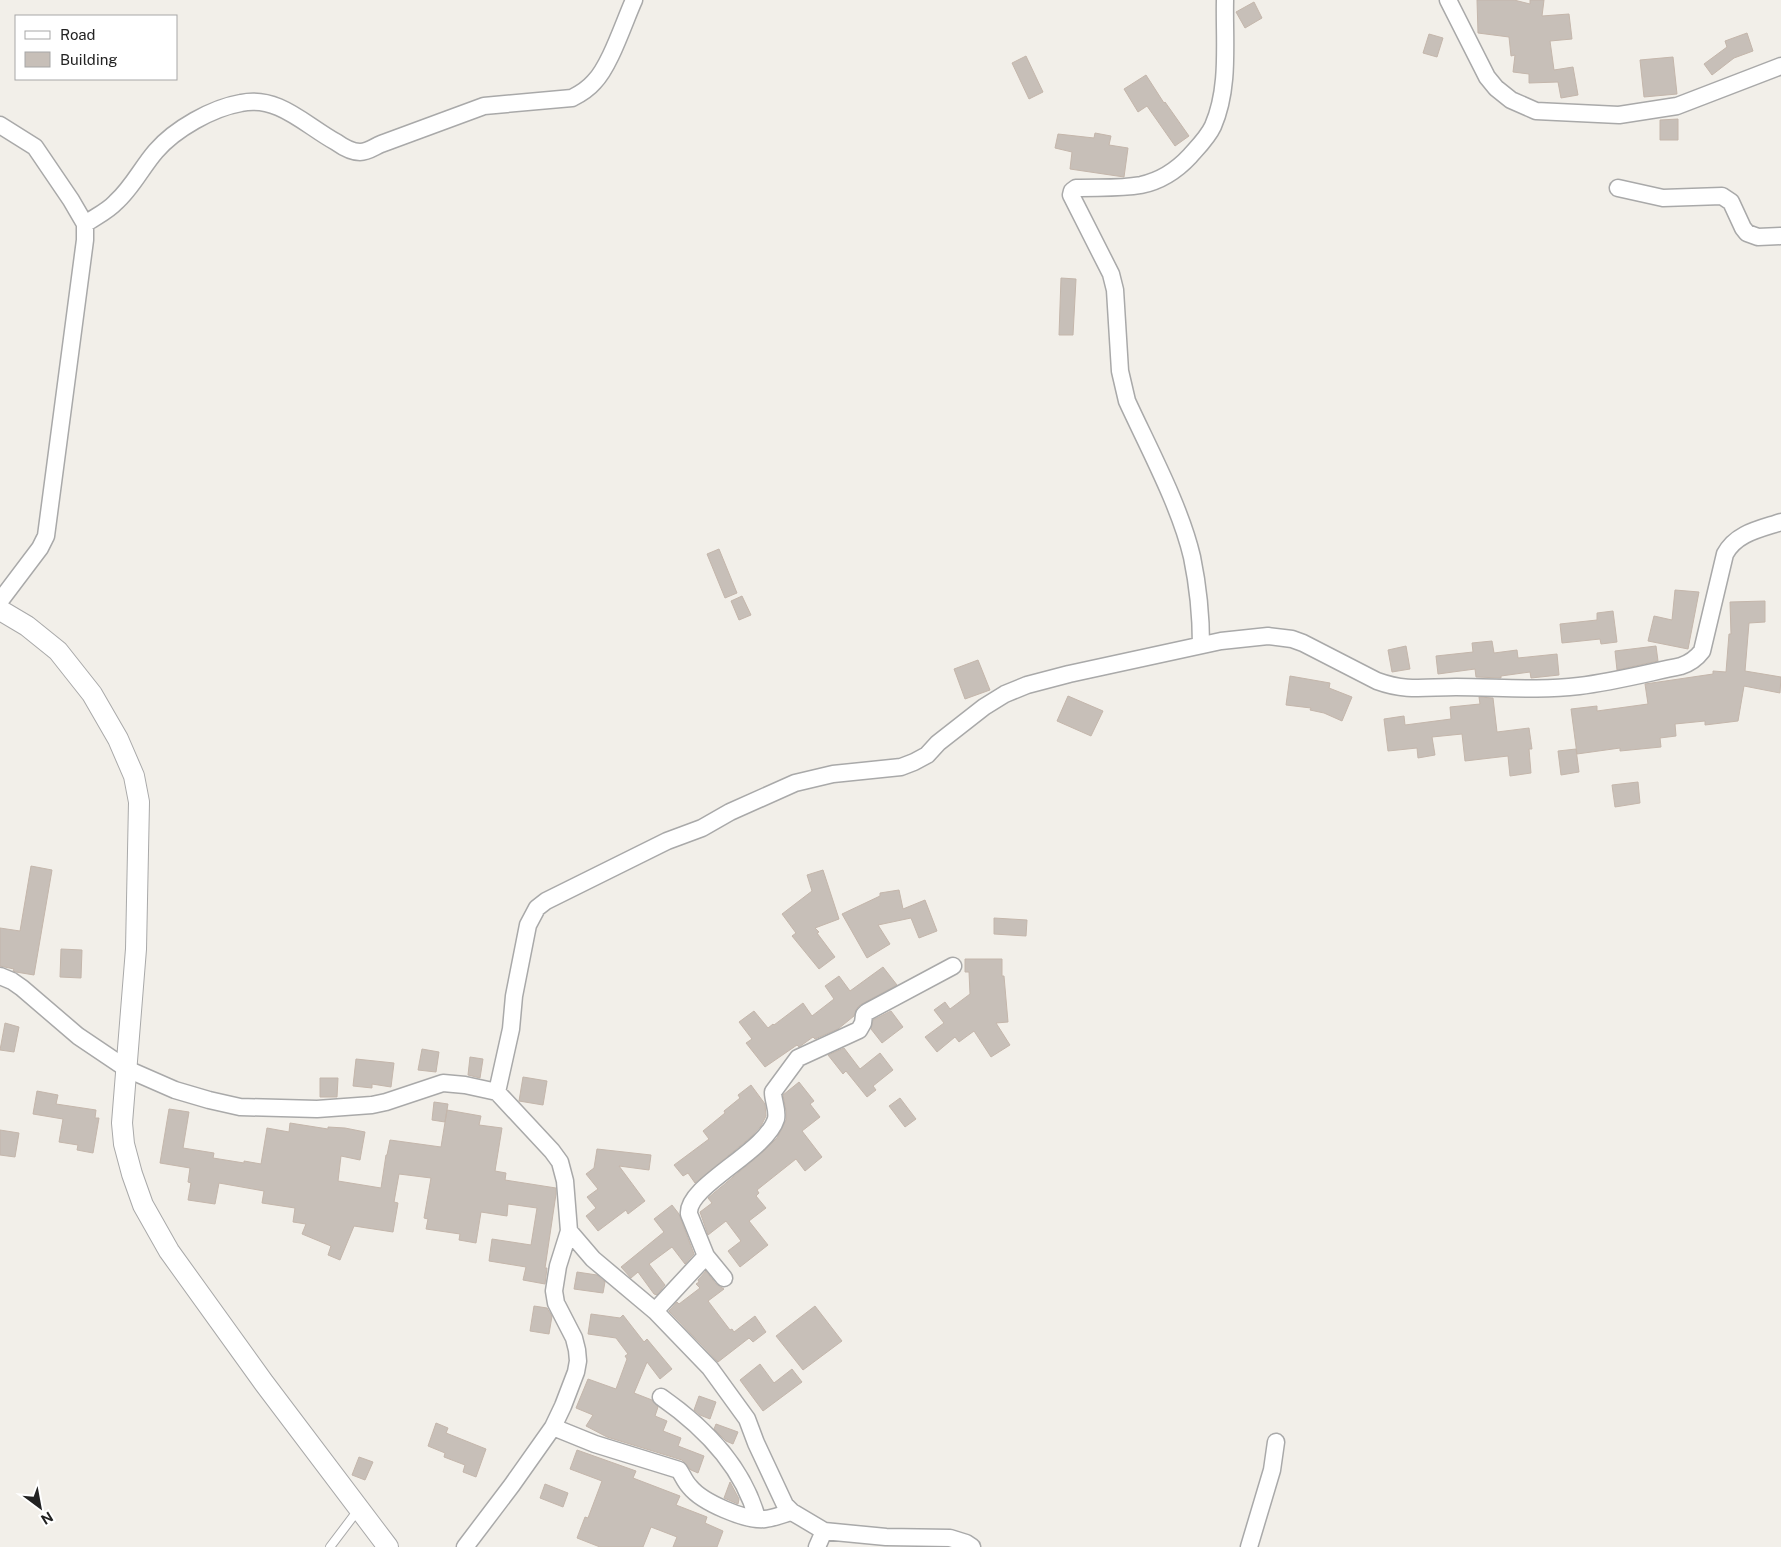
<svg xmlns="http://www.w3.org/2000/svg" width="1781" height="1547" font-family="'Public Sans',sans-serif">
<rect width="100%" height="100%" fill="#f2efe9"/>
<!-- building -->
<path fill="#c7bfb8" stroke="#c4b6ab" d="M1477 0H1514L1530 4V0H1544L1542 16 1569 14 1572 39 1550 41 1554 70 1573 67 1578 95 1561 98 1558 82 1529 83V74L1513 72 1515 55 1511 56 1509 37 1478 33Z
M1254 2 1262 18 1245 28 1236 12Z
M1747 33 1753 51 1734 58 1712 75 1704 64 1727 47 1725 41Z
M1429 34 1443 38 1437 57 1423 53Z
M1026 56 1043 92 1029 99 1012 63Z
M1673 57 1677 94 1644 97 1640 60Z
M1146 75 1164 103 1165 102 1189 136 1175 146 1147 106 1138 112 1124 89Z
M1678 119V140H1660V120Z
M1095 133 1111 136 1109 145 1128 148 1124 177 1070 169 1072 152 1055 148 1058 134 1094 138Z
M1061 278 1076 279 1073 335H1059Z
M719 549 737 593 725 598 707 554Z
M1675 590 1699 592 1688 649 1648 641 1654 616 1672 620Z
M742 596 751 615 739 620 731 601Z
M1765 601V622L1749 623 1745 671 1781 677 1780 693 1744 686 1738 721 1705 725V721L1675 724 1676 736 1660 738 1661 747 1620 751V748L1577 754 1571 709 1597 706V711L1648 704 1645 684 1713 674V671L1726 672 1729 634H1731L1730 602Z
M1613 611 1617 642 1601 644 1600 639 1562 643 1560 624 1597 620V613Z
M1492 641 1494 653 1517 650 1518 658 1557 654 1559 675 1531 678 1530 672 1501 676V678L1476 677 1475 669 1438 674 1436 656 1473 652 1472 643Z
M1406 646 1410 669 1392 672 1388 650Z
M1656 646 1658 661 1617 670 1615 651Z
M978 660 990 690 965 699 954 669Z
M1290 676 1330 683 1329 688 1352 697 1342 721 1324 713 1310 710 1311 708 1286 705Z
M1068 696 1103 711 1091 736 1057 721Z
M1479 697 1493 698 1497 732 1529 728 1532 749H1529L1531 773 1510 776 1508 756 1465 761 1462 734 1432 737 1435 755 1418 758 1417 748 1388 751 1384 719 1404 716 1405 725 1451 719 1450 707 1480 704Z
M1576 749 1579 772 1561 775 1558 751Z
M1638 782 1640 803 1615 807 1612 785Z
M31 866 52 870 34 975 16 972 13 971 14 969 0 966V928L20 931Z
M823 870 839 919 815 928 819 932 817 933 835 957 819 969 792 936 796 933 782 914 812 891 807 875Z
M899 890 903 909 925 900 937 931 919 938 911 918 878 925 890 944 867 958 842 914 880 896V893Z
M994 918 1027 920 1026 936 994 934Z
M61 949 82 950 81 978 60 977Z
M965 959H1002V976H1004L1008 1022 996 1023 1010 1045 991 1057 974 1031 959 1042 955 1037 937 1052 925 1037 944 1023 934 1010 945 1002 950 1009 970 994 969 972H965Z
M883 967 897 985 860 1005 857 1008 854 1016 838 1029 815 1039 813 1037 799 1047 797 1045 765 1067 746 1043 752 1039 739 1022 754 1011 768 1028 773 1024 774 1025 803 1003 812 1016 834 999 825 986 839 976 850 991Z
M891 1011 903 1027 882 1043 871 1029 873 1020Z
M5 1023 19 1027 14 1052 0 1050Z
M844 1048 860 1069 880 1053 893 1070 873 1086 876 1090 867 1097 846 1071 843 1074 828 1055Z
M422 1049 439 1052 436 1072 418 1070Z
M470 1057 483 1059 480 1078 468 1075Z
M356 1059 394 1063 391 1087 372 1084V1088L353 1086Z
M523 1077 547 1081 543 1105 519 1101Z
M320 1078H338L337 1097H320Z
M799 1082 814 1101 810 1104 820 1117 802 1131 822 1157 805 1171 796 1159 757 1190 759 1193 756 1196 766 1208 749 1221 768 1245 740 1267 728 1251 741 1241 726 1221 708 1235 700 1212 712 1203 708 1198 764 1151 777 1138 786 1120V1111L783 1095Z
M751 1085 765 1104 766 1116 761 1126 751 1137 695 1183 688 1173 683 1176 674 1165 709 1139 703 1131 725 1113 724 1111 740 1098 738 1095Z
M37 1091 58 1095 56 1104 96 1110 95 1118H99L93 1153 77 1150 78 1145 59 1142 63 1119 33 1114Z
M900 1098 916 1119 905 1127 889 1106Z
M434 1102 448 1104 445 1122 432 1120Z
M169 1109 189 1112 183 1148 214 1153 213 1158 244 1163V1161L261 1164 267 1128 289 1132 290 1123 328 1129V1127L345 1128 365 1132 360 1160 341 1156 338 1181 381 1188 386 1155H387L390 1140 441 1147 447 1110 481 1116 479 1125 502 1128 495 1171 506 1173 505 1180 556 1188V1194L545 1268H547L545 1284 523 1280 526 1267 489 1261 492 1239 531 1245 537 1208 508 1204 507 1216 481 1212 476 1243 459 1240 460 1234 426 1229 428 1219 424 1218 431 1178 399 1174 394 1202 398 1203 393 1232 354 1226 340 1260 328 1255 331 1246 302 1234 306 1224 293 1222 295 1208 262 1203 264 1191 219 1183 215 1204 188 1200 191 1183 188 1182 190 1168 160 1163Z
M0 1130 19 1133 15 1157 0 1155Z
M597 1149 651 1155 649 1170 619 1166 645 1201 628 1214 626 1210 598 1231 586 1216 596 1208 587 1197 598 1189 586 1174 594 1168Z
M672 1205 679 1214 694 1254 685 1264 672 1247 649 1264 665 1285 657 1295 654 1294 638 1272 631 1278 621 1267 664 1232 654 1219Z
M706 1271 716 1284 724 1289 708 1301 730 1330 732 1329 734 1332 755 1316 766 1332 753 1342 749 1338 718 1362 669 1311 677 1302 679 1304 700 1288 696 1284 699 1282 698 1280Z
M577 1272 597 1275 605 1282 603 1293 574 1289Z
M534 1306 547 1308 552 1316 549 1334 530 1331Z
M815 1306 842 1341 803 1370 776 1336Z
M591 1314 620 1318 623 1315 644 1342 647 1339 672 1369 660 1379 647 1362 634 1393 652 1400 658 1407 655 1416 667 1421 663 1431 681 1438 678 1446 704 1456 698 1473 691 1470 682 1460 607 1437 586 1426 593 1415 576 1408 588 1379 616 1389 627 1359 625 1356 628 1354 616 1338 588 1334Z
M760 1364 774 1383 792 1369 802 1382 763 1411 740 1380Z
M699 1396 716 1402 710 1419 700 1415 694 1410Z
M436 1423 448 1428 446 1433 486 1449 476 1477 463 1472 465 1465 444 1457 445 1453 428 1446Z
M716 1424 738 1432 733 1444 726 1441 714 1429Z
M577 1450 636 1471 633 1478 680 1496 676 1505 707 1517 705 1523 723 1531 717 1547H673L677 1537 651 1527 643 1547H600L577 1538 585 1517 588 1518 602 1481 570 1469Z
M359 1457 373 1462 365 1480 352 1475Z
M730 1482 739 1499 738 1504 724 1498Z
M545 1484 568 1493 563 1507 540 1498Z"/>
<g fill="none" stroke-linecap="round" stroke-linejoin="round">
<!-- service casing -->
<g stroke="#a9a9a9" stroke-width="10">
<path id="service" d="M330 1547 358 1510"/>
</g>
<!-- minor casing -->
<g stroke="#a9a9a9" stroke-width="19">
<path id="minor" d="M1448 0 1487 77 1496 88 1511 100 1536 111 1619 115 1677 106 1781 66
M0 125 35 147 71 200 85 224
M1618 188 1663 198 1722 196 1731 202 1743 228 1747 233 1758 237 1781 236
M0 601 40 548 46 536 85 240V224C95 217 108 211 116 202 132 188 142 167 156 151 175 129 212 108 241 103 278 95 305 125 336 142 343 147 351 152 360 152 368 152 374 147 381 144L484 106 572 98C580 94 588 89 594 82 610 66 624 22 634 0
M1201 645C1201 616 1198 586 1192 557 1180 506 1149 449 1127 401L1120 371 1115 290 1111 274 1071 195 1072 191 1076 188C1098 187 1119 189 1141 185 1160 181 1177 170 1190 156 1198 147 1208 137 1213 126 1230 87 1224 41 1225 0
M0 976 12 981 22 988 78 1036 127 1069 175 1090 209 1100 240 1107 317 1109 372 1105 386 1102 443 1083 465 1085 497 1092 552 1151 560 1162 565 1181 569 1231 593 1259 655 1311 710 1368 747 1419 756 1443 785 1505 792 1512 824 1531 886 1537 950 1538 966 1543 972 1547
M497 1092 511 1029 514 996 528 925 537 908 546 901 667 841 702 828 730 812 795 783 833 774 901 767 914 762 927 755 938 743 984 707 1005 694 1027 685 1069 674 1221 641 1268 636 1292 639 1303 643 1377 681C1407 692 1426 687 1456 687 1498 687 1538 691 1579 686 1613 682 1647 673 1681 666 1690 663 1696 659 1702 651L1725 554C1736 533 1760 529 1781 522
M706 1256 689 1214C686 1186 766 1152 776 1119 778 1110 773 1101 773 1092L798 1058 859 1030 863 1023 864 1015 867 1012 953 966
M655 1311 706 1256 724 1278
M661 1397C704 1427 743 1467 757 1518
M553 1427 595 1444 679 1470C683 1476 685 1482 690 1487 702 1502 745 1521 765 1519 774 1518 783 1514 792 1512
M465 1547 512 1485 553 1427 563 1406 576 1372 578 1361 577 1350 574 1338 556 1303 554 1291 558 1266 569 1231
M817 1547 824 1531
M1249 1547 1272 1470 1276 1442"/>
</g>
<!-- tertiary casing -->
<g stroke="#a9a9a9" stroke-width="22">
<path id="tertiary" d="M0 610 27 626 58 651 92 694 118 739 134 776 139 802 136 949 122 1123 124 1144 132 1174 143 1205 169 1251 264 1383 388 1547"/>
</g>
<!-- service -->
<use href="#service" stroke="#fff" stroke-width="8"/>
<!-- minor -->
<use href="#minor" stroke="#fff" stroke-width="16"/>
<!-- tertiary -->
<use href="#tertiary" stroke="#fff" stroke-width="20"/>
</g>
<!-- legend -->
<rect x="15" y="15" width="162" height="65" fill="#ffffff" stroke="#a7a7a7"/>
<rect x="25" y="31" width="25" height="8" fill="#ffffff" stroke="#a7a7a7"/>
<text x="60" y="40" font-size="15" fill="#222222">Road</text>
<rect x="25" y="52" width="25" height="15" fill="#c7bfb8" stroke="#a7a7a7"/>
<text x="60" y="65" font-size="15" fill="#222222">Building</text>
<!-- north arrow -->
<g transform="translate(40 1507) rotate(148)" stroke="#ffffff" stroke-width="4" paint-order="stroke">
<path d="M0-4L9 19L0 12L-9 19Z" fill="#222222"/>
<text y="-8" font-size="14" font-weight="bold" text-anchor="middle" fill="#222222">N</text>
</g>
</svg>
